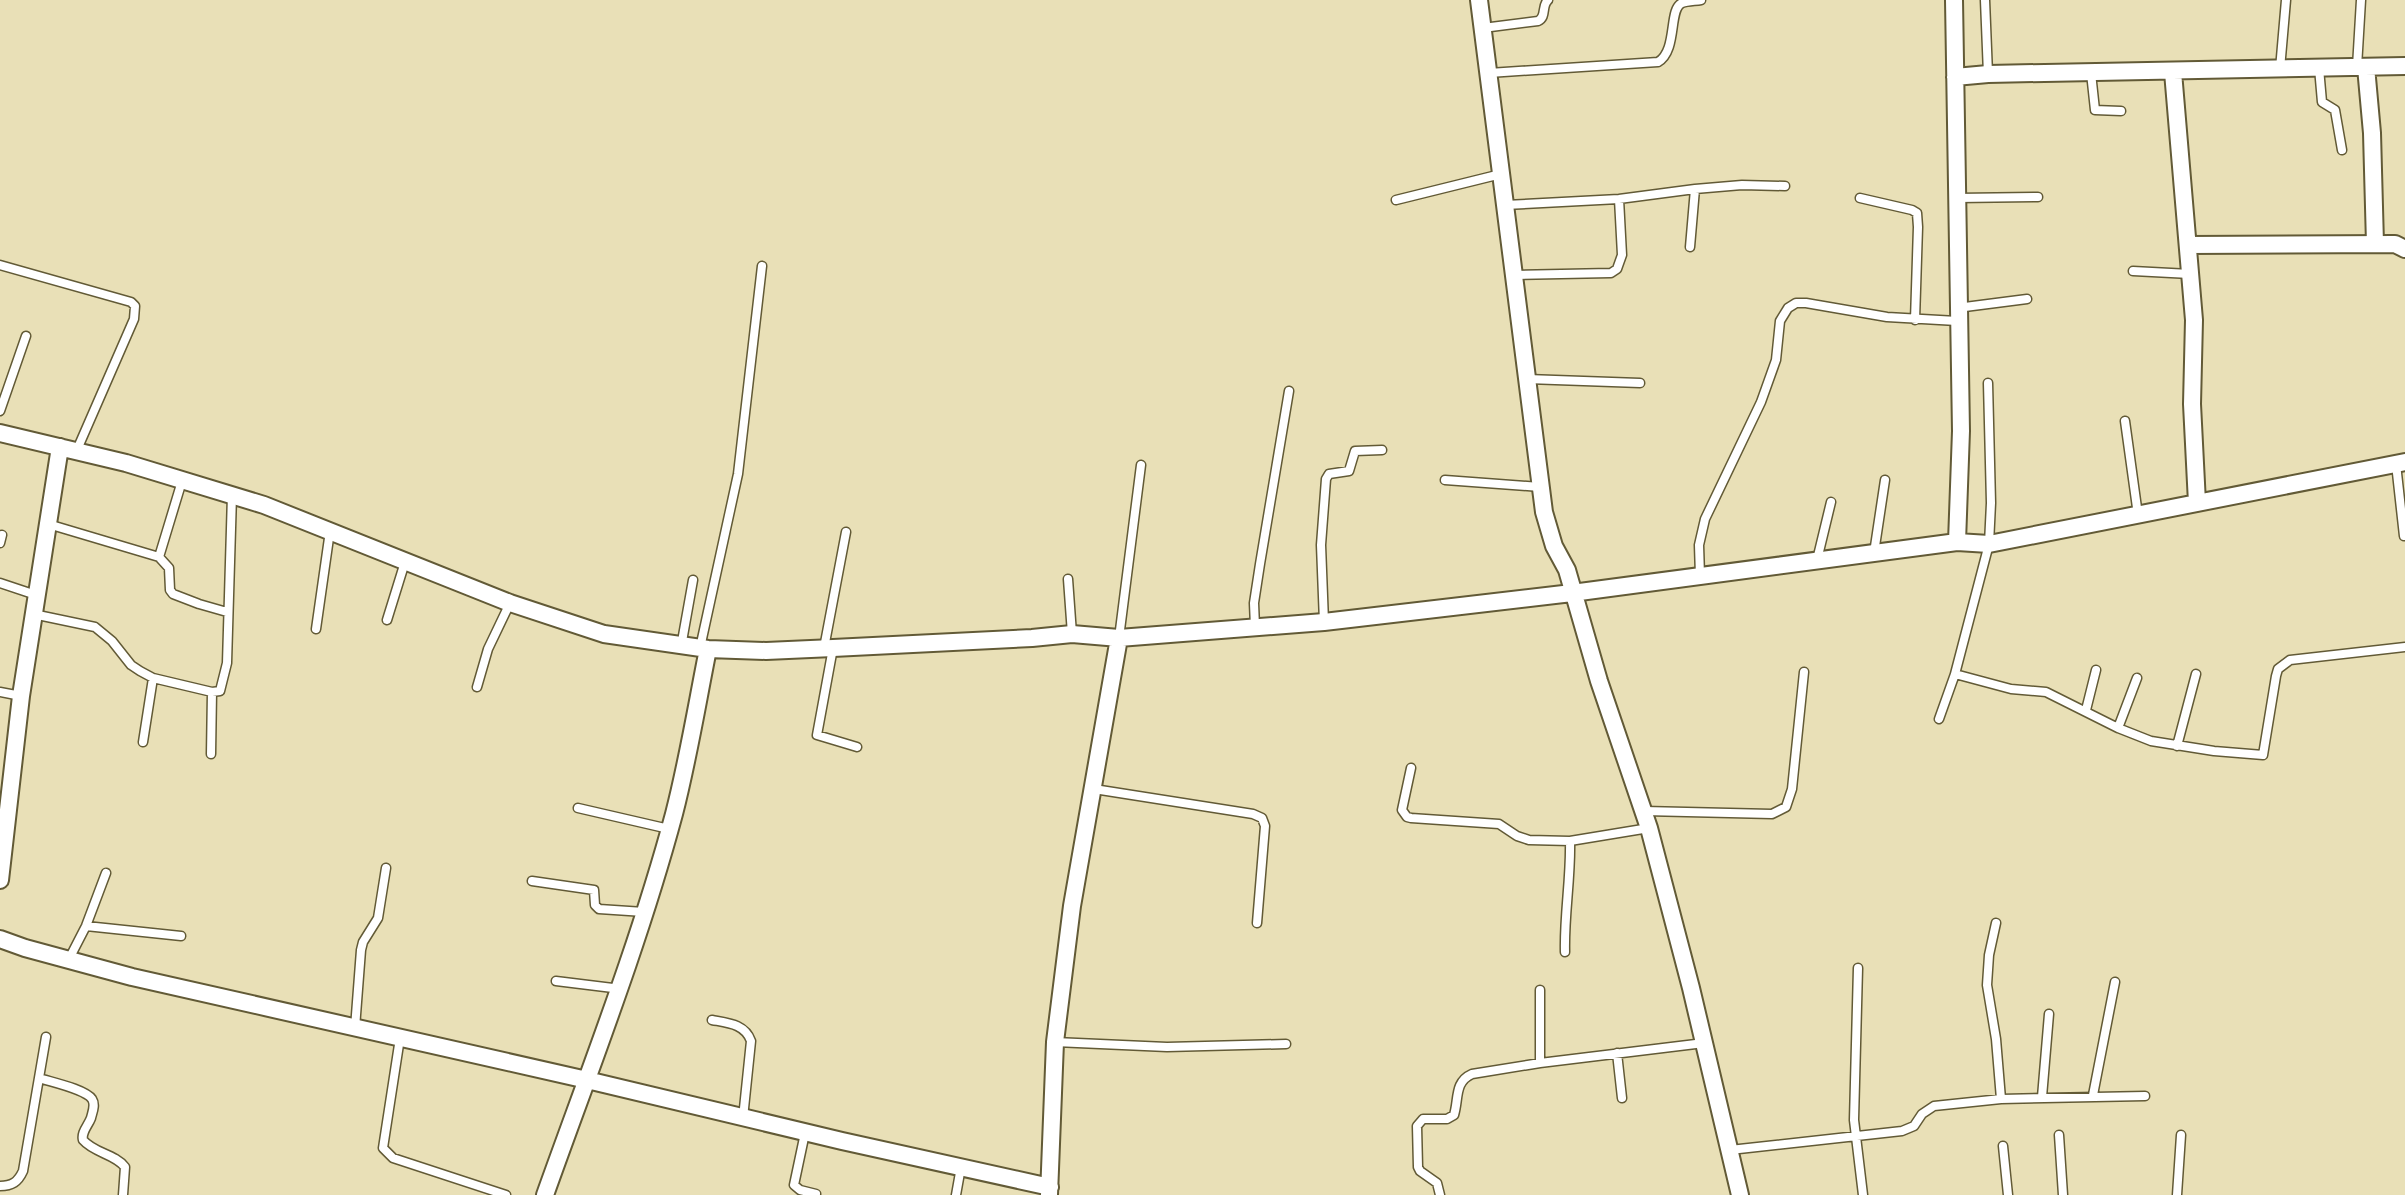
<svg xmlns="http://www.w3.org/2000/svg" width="2405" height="1195" font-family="'Titillium Web',sans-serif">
<rect width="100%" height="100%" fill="#e9e0b7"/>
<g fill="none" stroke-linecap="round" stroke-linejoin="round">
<!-- service casing -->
<g stroke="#625a36" stroke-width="11">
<path id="service" d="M1985 0 1988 74
M1483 28 1538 21C1547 17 1541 6 1548 0
M2357 67 2361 0
M2319 68 2322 102 2335 110 2342 150
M2280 69 2286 0
M1489 73 1658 62C1678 50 1668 9 1682 3 1687 1 1695 1 1701 0
M2091 73 2095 110 2121 111
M1860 198 1912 210 1917 213 1918 227 1915 320
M1957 198 2038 197
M1396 200 1501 174
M1505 205 1619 199 1695 189 1742 185 1785 186
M1690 247 1695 189
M0 265 131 302 135 306 134 319 76 452
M2133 271 2190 274
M1515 275 1611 273 1617 269 1622 255 1619 199
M1957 308 2027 299
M1527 379 1640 383
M1988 383 1991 503 1989 544 1955 674 2011 689 2046 692 2118 728 2151 741 2214 751 2263 755 2276 676 2278 669 2290 660 2405 647
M0 411 26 336
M2125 421 2138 515
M2396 464 2404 536
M1445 480 1540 487
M48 524 159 557 169 568 170 590 173 594 199 604 227 612
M0 543 2 535
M1874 553 1885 480
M159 557 182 481
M1817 560 1831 502
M1700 576 1699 545 1705 519 1761 402 1776 360 1780 321 1788 308 1796 303H1806L1887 317 1957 321
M1068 579 1072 634
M0 583 36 595
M33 614 95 627 112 641 131 665 140 671 153 678 212 692 220 691 227 663 232 495
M387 620 405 562
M1324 622 1321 545 1326 479 1329 474 1349 471 1355 451 1382 450
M1255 627 1254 603 1260 564 1289 391
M316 629 330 531
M1119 638 1141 465
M681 647 693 580
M700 648 738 474 762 266
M824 648 846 532
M833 648 817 735 857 747
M477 687 488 649 510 603
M0 692 21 696
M2086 710 2096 670
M1939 719 1955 674
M2118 728 2137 678
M143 742 153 678
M2177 746 2196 674
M211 754 212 692
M1411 768 1402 810 1407 817 1411 818 1499 824 1517 836 1529 840 1570 841 1649 828
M1094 789 1253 814 1262 818 1265 826 1257 923
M578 808 669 829
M1644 811 1772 814 1786 807 1792 789 1804 672
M532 881 594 890 595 905 599 909 644 912
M1996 923 1989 955 1987 985 1996 1039 2001 1099
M86 926 181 936
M1565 952C1564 915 1571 878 1570 841
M69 959 86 926 106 873
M1858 968 1854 1120 1863 1195
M556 981 621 989
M712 1020C728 1023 745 1024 751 1041L743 1118
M355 1028 361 950 363 942 378 918 386 868
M400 1038 383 1148 393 1158 506 1195
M1055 1042 1167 1047 1286 1044
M1617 1053 1622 1098
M1540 1063V990
M39 1078C51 1082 85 1089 92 1099 96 1105 92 1113 91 1118 88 1126 81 1132 83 1140 94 1153 115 1154 125 1167L123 1195
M2093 1095 2115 982
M2042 1097 2049 1014
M805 1133 794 1185 800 1190 816 1194
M2059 1135 2063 1195
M2003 1146 2008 1195
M1730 1150 1902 1131 1914 1126 1922 1114 1934 1106 2001 1099 2145 1096
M0 1186C12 1186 18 1182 23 1171L46 1037
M956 1195 961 1167
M1440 1195 1437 1183 1420 1171 1418 1167 1417 1126 1423 1119H1447L1454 1115C1459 1099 1454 1082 1472 1074L1540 1063 1704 1043
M2177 1195 2181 1135"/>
</g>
<!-- minor casing -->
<g stroke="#625a36" stroke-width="20">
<path id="minor" d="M1479 0 1544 512 1554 546 1567 570 1599 681 1649 828 1691 988 1740 1195
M1954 0 1961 431 1957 542
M2366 67 2372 133 2375 244
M2173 72 2194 320 2192 404 2197 503
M1955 77 1988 74 2405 66
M2188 245 2395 244 2405 249
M0 433 126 463 264 505 510 603 604 634 708 649 766 651 833 648 1032 638 1072 634 1119 638 1324 622 1572 593 1957 542 1989 544 2405 462
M0 880 21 696 60 447
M0 939 25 948 132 977 587 1080 842 1141 1050 1187
M545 1195C590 1069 639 944 674 814 688 760 697 704 708 649
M1049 1195 1055 1042 1072 906 1119 638"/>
</g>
<!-- service -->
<use href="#service" stroke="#fff" stroke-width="8"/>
<!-- minor -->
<use href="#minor" stroke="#fff" stroke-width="16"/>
</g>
</svg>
